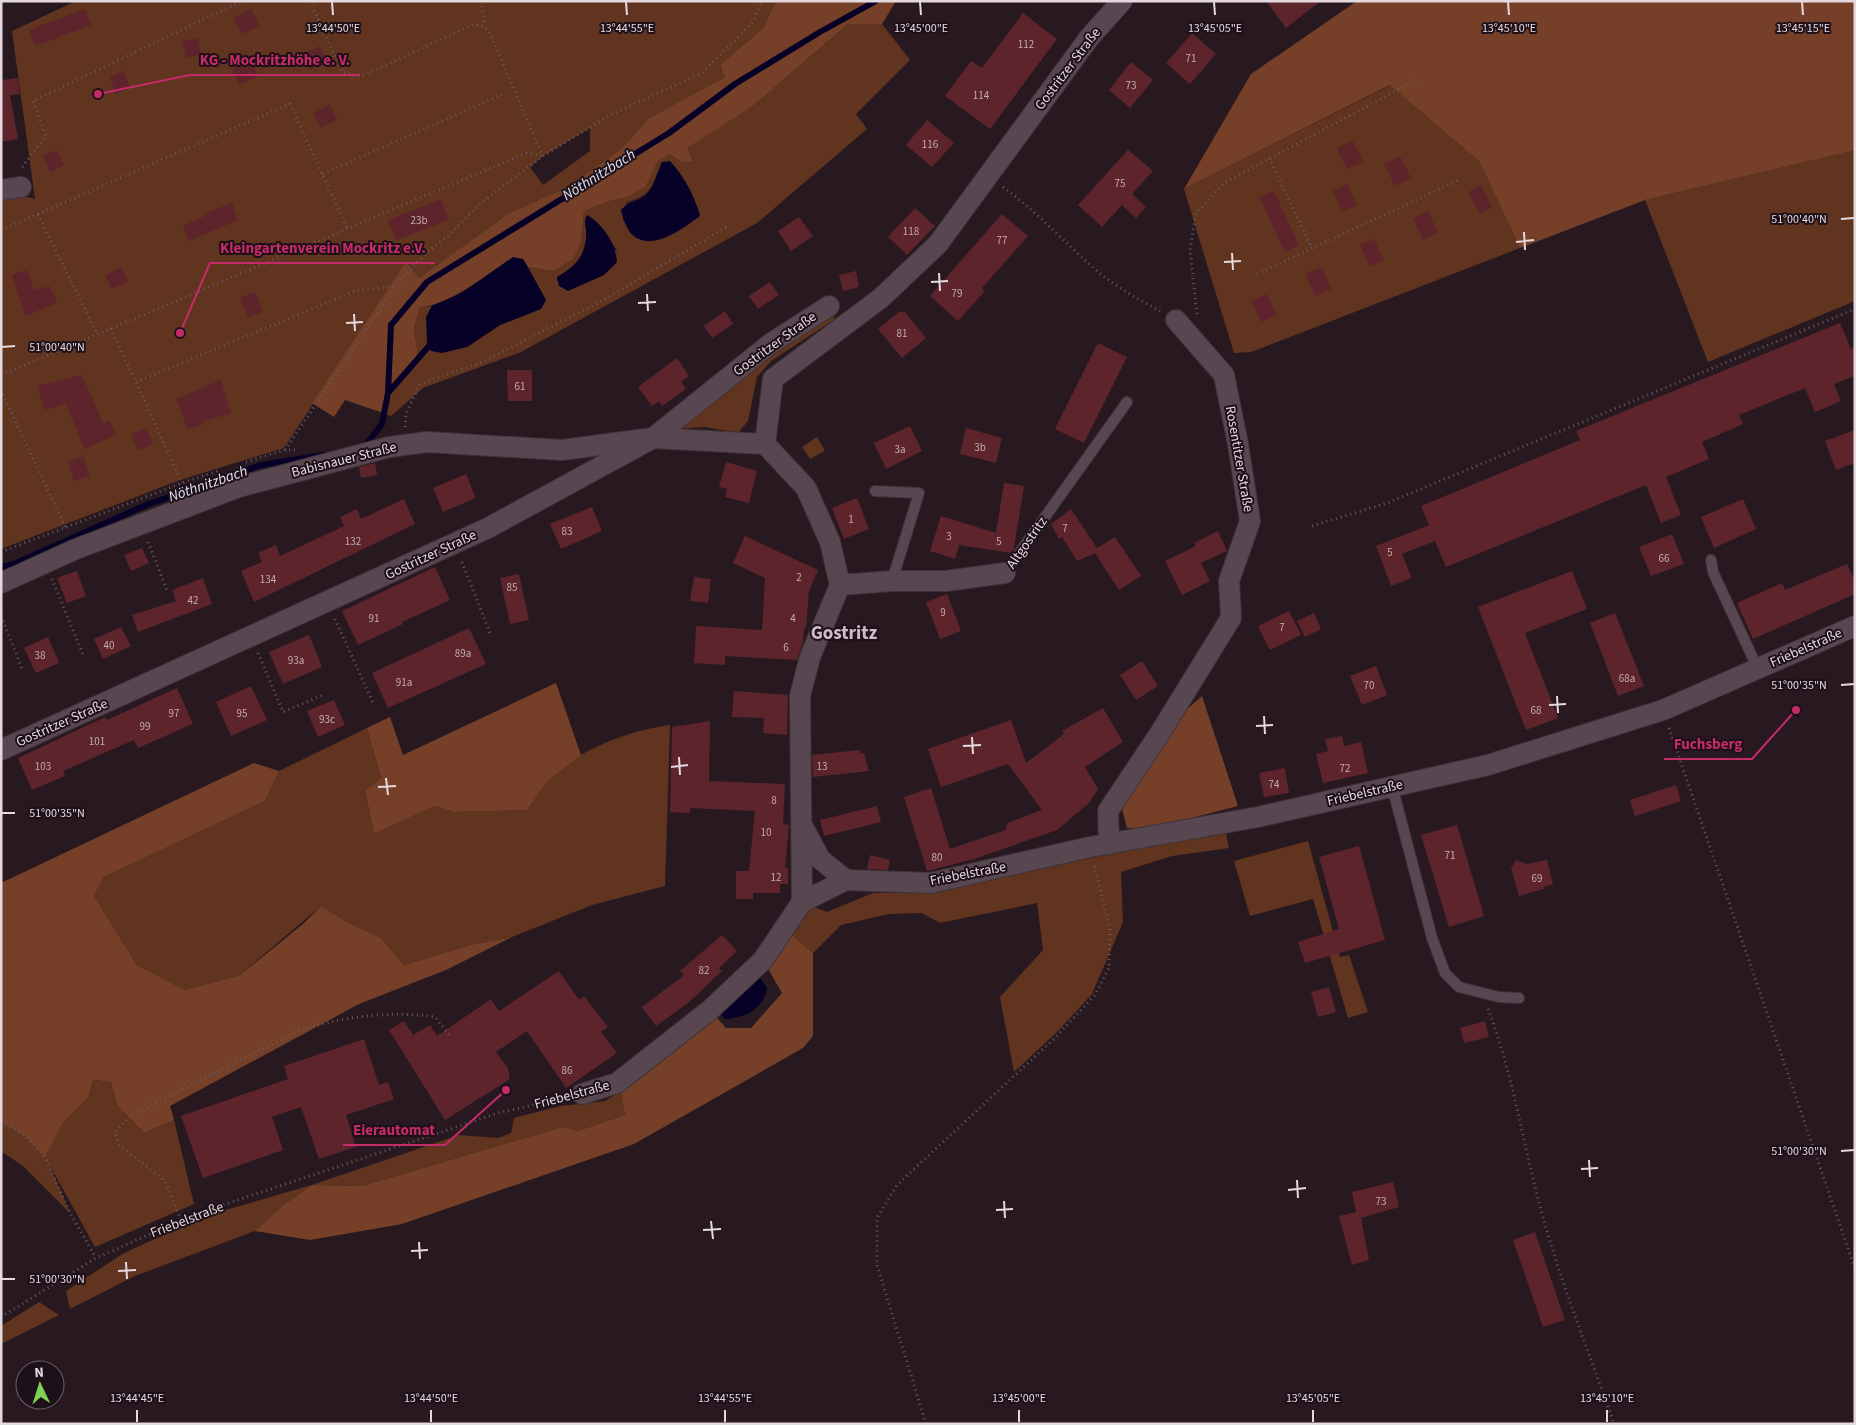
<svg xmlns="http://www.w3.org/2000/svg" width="1856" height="1425" font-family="'Source Sans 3',sans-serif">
<rect width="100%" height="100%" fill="#281921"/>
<!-- green -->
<path fill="#61341f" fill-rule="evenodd" d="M76 1H776L763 28 720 65 725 77 649 118 621 149 568 187 509 213 419 278 406 263 284 448 180 480 1 549V198L20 195 35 199 12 31ZM590 128V151L543 185 530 167 543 156Z
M848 24H882L910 60 856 114 867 129 757 223 521 352 423 388 391 416 383 413 400 378 418 356 414 328 420 308 432 306 426 318 467 347 500 325 540 309 546 300 528 267 553 271 581 242 584 211 610 201 628 197 644 187 658 161 669 154 682 162 693 160 686 148 753 106ZM670 162C683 176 695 197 700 216L637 239 630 233 623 219 627 202C662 193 646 177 670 162ZM586 239H609L617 250 557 281V277C574 267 583 258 586 239Z
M1391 85 1479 161 1520 248 1251 352 1234 353 1184 189Z
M1855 147V301L1708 362 1645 200 1852 151Z
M833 316 835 319 771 361 757 377 748 421 738 433 705 427 677 429 765 355Z
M817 437 825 451 810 459 802 447Z
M670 725 665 886 592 905 512 937 470 945 404 965 381 938 349 923 321 906 240 975 185 990 137 965 94 896 104 877 265 801 279 771 367 728 381 778 365 792 374 834 435 806 454 812 527 810C534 800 539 788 547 781 579 749 627 731 670 725Z
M1225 829 1229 848 1172 856 1121 872 1123 922 1092 994 1059 1030 1014 1072 1000 997 1043 950 1037 903 940 923 922 913 889 914 841 925 813 953 784 928 802 902 827 912 873 893 934 892Z
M1308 841 1340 957 1349 955 1368 1012 1348 1018 1313 899 1250 916 1234 861Z
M93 1080 111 1082 117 1105 144 1133 174 1120 194 1204 95 1247 49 1164 70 1213 23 1166 1 1151V1122L25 1136 45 1156 63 1123 88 1098Z
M621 1091 625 1115 578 1131 562 1127 362 1186 312 1185 282 1206 255 1231 135 1276 70 1309 66 1291 124 1253 208 1215 312 1185 459 1135 498 1138 511 1133 514 1118 561 1106 605 1101Z
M39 1302 59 1315 1 1344V1326Z"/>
<!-- forest -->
<path fill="#754027" d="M776 1H896L882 24H848L753 106 687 148 693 161 682 162 669 154 658 161 645 187 628 197 610 201 584 211 581 242 573 259 553 271 528 267 523 259C508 267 492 274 478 282 459 293 442 304 420 308L414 328 418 356 400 378 383 413 345 400 334 417 312 403 406 262 419 278 509 213 568 187 621 149 649 118 725 77 720 65 763 28Z
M1357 1H1855V147L1852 151 1645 200 1520 248 1479 161 1390 85 1184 189 1251 74Z
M556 683 581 755 547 781 527 810 454 812 435 806 374 834 365 791 381 778 367 728 390 717 403 755Z
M1202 696 1238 806 1145 830 1127 828 1122 809 1160 733Z
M254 763 279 771 265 801 104 877 94 896 137 965 185 990 240 975 303 924 321 906 349 923 381 938 404 965 470 945 512 937 446 970 359 1004 170 1106 174 1120 144 1133 117 1105 111 1082 93 1080 88 1098 63 1123 45 1157 25 1136 1 1122V883Z
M784 928 813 953V1036L803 1048 634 1144 402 1224 310 1240 255 1231 282 1206 312 1185 362 1186 562 1127 578 1131 625 1115 621 1091 710 1010 726 1028H751L782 993 763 960Z"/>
<!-- water -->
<path fill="#070027" d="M670 161C684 176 695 197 700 216 671 238 633 262 621 210 628 202 633 203 642 198 654 191 656 174 662 162Z
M587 215C603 224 616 244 617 262L604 275 568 291 559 286 557 277C578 265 587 255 586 230 585 224 584 220 587 215Z
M513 257 523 259 546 300 541 309 500 325 467 347 442 353 431 351 427 343 426 317 432 306 460 294Z
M753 976 760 977 767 988C764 1009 745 1018 725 1019L717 1010Z"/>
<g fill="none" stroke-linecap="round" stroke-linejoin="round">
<!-- stream -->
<path stroke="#070027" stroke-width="6" d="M388 393 391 325 427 282 669 133 735 84 820 32 876 1
M364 447 382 424 388 393 429 346
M1 567 14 564 146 505 261 465 324 455"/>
</g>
<!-- building -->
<path fill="#5d242c" d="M1266 1H1321L1286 28Z
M85 9 91 25 35 46 29 30Z
M251 9 259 26 242 34 233 18Z
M1023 13 1057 39 990 129 945 96 971 61 982 68Z
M1192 33 1216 54 1190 84 1166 63Z
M197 38 201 54 186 58 182 41Z
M320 46 327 62 309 70 302 55Z
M252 61 258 77 239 84 232 69Z
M1131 62 1153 80 1130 108 1109 90Z
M124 71 130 88 116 94 110 77Z
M18 78 20 94 10 95 18 139 1 142 2 80Z
M330 104 337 120 321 128 313 113Z
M927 120 954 143 932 167 906 145Z
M1353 141 1363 162 1347 169 1337 148Z
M57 150 64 165 50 172 43 156Z
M1128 150 1153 171 1132 194 1146 207 1136 218 1122 205 1102 227 1078 205Z
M1400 156 1411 178 1395 186 1384 164Z
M1347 184 1357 205 1342 212 1333 191Z
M1481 185 1492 207 1479 214 1468 192Z
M1274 191 1299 245 1285 252 1259 197Z
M441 199 449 220 396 240 388 220Z
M232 203 238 220 189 241 183 226 205 216 204 214Z
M915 208 935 226 907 255 888 237Z
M1428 211 1438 233 1423 240 1413 219Z
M1002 214 1028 236 982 288 985 291 958 321 930 296Z
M799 217 813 236 791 251 778 231Z
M1374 239 1384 260 1370 267 1360 245Z
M121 267 128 281 112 289 105 276Z
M1322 267 1331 289 1315 296 1305 273Z
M27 270 34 290 50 286 57 303 25 316 12 275Z
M856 271 859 287 843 291 839 275Z
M770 282 779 295 758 309 749 296Z
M255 292 263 312 248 317 240 298Z
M1267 294 1277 315 1261 322 1251 301Z
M725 311 733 324 712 338 704 326Z
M899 312H905L926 338 902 358 878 329Z
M1840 323 1851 349 1855 347V376L1834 384 1841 401 1815 412 1805 388 1739 415 1743 424 1702 442 1709 459 1666 477 1681 515 1661 523 1646 485 1446 567 1435 541 1402 554 1412 578 1391 586 1376 546 1429 525 1421 506 1580 440 1576 431Z
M1098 343 1127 357 1084 443 1055 429Z
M677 358 689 376 681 382 686 389 662 406 659 401 652 406 638 387Z
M507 370H532V401H508Z
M82 375 103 423 109 420 116 435 84 449 66 403 45 410 37 386Z
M221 380 231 413 202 422 203 424 188 430 176 399Z
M910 426 922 451 886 469 874 443Z
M146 428 153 444 138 450 131 434Z
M966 428 1002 438 996 463 960 454Z
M1855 430V463L1836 470 1825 441Z
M83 456 90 476 74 481 68 461Z
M726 462 757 471 749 503 725 497 727 489 719 487Z
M375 463 377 475 361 478 359 467Z
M466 474 476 498 443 512 433 488Z
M1004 483 1024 486 1014 548 1011 553 959 545 955 559 930 551 941 516 996 533Z
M857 498 869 529 844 539 832 508Z
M404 499 415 524 254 602 241 571 262 562 258 553 276 545 280 556 344 526 340 517 357 509 361 519Z
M1743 499 1756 529 1714 548 1701 517Z
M592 507 602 531 561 549 550 524Z
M1071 509 1097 548 1115 537 1141 576 1119 590 1095 553 1077 561 1062 537 1059 539 1051 524Z
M1218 531 1227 551 1201 563 1210 581 1182 595 1165 561 1196 546 1194 543Z
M1672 534 1684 564 1651 576 1639 547Z
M745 536 818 570 809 591 806 628H804L803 642 797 660 725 656V665L694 663 696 626 762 630 765 578 733 563Z
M142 548 149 563 131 571 124 555Z
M1847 564 1855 582V594L1753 639 1737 603 1782 583 1785 590Z
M435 567 450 600 402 622 403 624 358 645 342 611Z
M77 571 86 596 67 603 57 578Z
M1572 571 1587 609 1525 633 1558 718 1526 730 1478 607Z
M519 574 529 620 510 624 500 578Z
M694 577 711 579 708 603 690 601Z
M203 578 212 604 138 632 132 615 176 601 172 590Z
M947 594 961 631 940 639 926 602Z
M1289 611 1301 635 1270 650 1258 626Z
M1314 613 1321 629 1305 637 1297 621Z
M1615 613 1644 686 1618 696 1590 623Z
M121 627 131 646 103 659 94 639Z
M469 628 486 664 388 708 372 673Z
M309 635 322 667 283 684 269 652Z
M48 637 59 663 36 673 24 648Z
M1142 661 1158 686 1136 700 1120 675Z
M1376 666 1387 695 1362 705 1350 676Z
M251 686 267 720 231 736 216 702Z
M177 688 193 724 138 748 134 740 63 771 65 776 32 790 18 758 105 717 107 720Z
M734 691 788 695 787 735 763 733 764 718 732 717Z
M334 700 345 725 318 737 307 711Z
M1103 708 1123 742 1085 767 1098 789 1089 803 1057 830 974 859 927 871 904 797 931 788 950 849 1006 830 1007 823 1042 810 1008 764 941 787 928 749 1011 720 1026 763 1064 734 1062 731Z
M710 721 709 781 785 784 783 824 789 825 785 868H788V884H780V893H753V899H736V871H749L755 811 690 808V813L670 812 672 727Z
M1342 736 1344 746 1361 742 1368 773 1323 783 1316 754 1328 751 1325 739Z
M860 750V754L864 753 869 771 813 777 812 755Z
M1285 768 1289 793 1264 797 1259 773Z
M1676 785 1681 801 1635 816 1630 800Z
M877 806 881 822 824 836 820 820Z
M1457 825 1484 916 1449 927 1421 835Z
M1359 846 1385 940 1305 963 1298 942 1339 929 1319 857Z
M870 855 890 860 888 870 867 869Z
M1516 860 1527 864 1547 860 1553 884 1544 887V889L1519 896 1511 868Z
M722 935 737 951 719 968 722 971 688 1003 656 1026 642 1007 684 975 680 971Z
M559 971 579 1000 584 996 608 1027 601 1032 617 1053 566 1088 527 1031 496 1052 508 1068 510 1079 445 1120 389 1030 404 1021 413 1035 430 1025 437 1036 491 999 499 1011Z
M1329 987 1336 1012 1318 1017 1311 992Z
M1485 1021 1489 1037 1464 1043 1460 1028Z
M364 1039 379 1085 388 1082 394 1099 346 1115 356 1147 319 1159 301 1107 272 1117 283 1150 203 1178 181 1116 288 1079 284 1066Z
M1393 1182 1399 1207 1361 1218 1369 1260 1352 1265 1339 1216 1356 1212 1352 1192Z
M1535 1232 1565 1320 1543 1327 1513 1240Z"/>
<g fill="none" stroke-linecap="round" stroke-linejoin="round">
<!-- lane casing -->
<g stroke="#3f333a" stroke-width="12">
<path id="lane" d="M875 491 919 493 892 581
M1711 560 1713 572 1758 669
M1005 573 1127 402
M1392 786 1432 938 1445 973 1459 987 1499 997 1519 998"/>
</g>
<!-- street casing -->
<g stroke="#3f333a" stroke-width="22">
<path id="street" d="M1 190 21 187
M1 583 76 549 239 487 389 447 427 442 562 450 653 438 765 444
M840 585 892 581H946L1005 573
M1 750 488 528 653 438 770 344 829 306
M803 827 820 859 846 880
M1109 844 1108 811 1160 733 1231 618 1229 581 1250 521 1238 444 1224 375 1176 320
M802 902 800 696 810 657 840 585 830 542 806 488 765 444 773 379 881 298 938 244 1089 38 1122 1
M582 1094 617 1083 710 1010 763 960 802 902 846 880 931 883 1090 847 1258 817 1488 765 1663 710 1855 626"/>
</g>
<!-- path -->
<path stroke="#675960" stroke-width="3" stroke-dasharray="1 4" stroke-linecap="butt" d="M310 1 342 72 360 77 472 25 484 26 490 33 542 155
M482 1 484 25
M1269 158 1312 248
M22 167 46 136 33 101 242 1
M323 174 505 93
M1003 187C1037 212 1064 242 1095 269 1114 286 1138 299 1160 311
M38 214 97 334
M1 230 290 104 347 228
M1257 274 1459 180
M1197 314 1190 250 1196 213 1224 183 1418 79
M111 328 182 483
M1 375 526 153 542 156
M136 382 355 291 396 286
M1 390 65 527
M405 427 406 414 420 384 480 363 602 301 728 226
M285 450 396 286 426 253 448 236 481 203 543 156 612 114 702 73 753 22 762 1
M246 462 285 450H295
M1312 526 1387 503 1855 309
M148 542 167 590
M1 552 182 483 221 470
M462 562 490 633
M52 579 84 657
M1 616 23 671
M335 619 374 705
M258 653 283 712 323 695
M1669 728 1855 1269
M1488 1009C1514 1077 1524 1150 1544 1221 1563 1288 1590 1355 1613 1421
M1 1122 25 1136 45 1157 70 1213 96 1258
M181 1220 165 1181 119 1145 115 1132 130 1116 298 1031C341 1017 390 1010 435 1017L451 1037
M1 1317 96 1258 196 1214 498 1113 564 1098
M926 1424 877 1265V1218L897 1185 1056 1037 1095 995 1109 968 1110 928 1094 865"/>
<!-- lane -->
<use href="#lane" stroke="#584750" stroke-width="10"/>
<!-- street -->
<use href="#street" stroke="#584750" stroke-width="20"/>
</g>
<!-- ticks -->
<path fill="none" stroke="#e4d9df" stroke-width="2" d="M332 2 333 15M626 2 627 15M920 2 921 15M1214 2 1215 15M1508 2 1509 15M1802 2 1803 15M1841 219 1854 218M1524 232 1525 250M1516 242 1534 240M1232 253 1233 270M1224 262 1241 261M939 273 940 291M931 282 948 281M647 294 648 311M638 303 656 302M354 314 355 331M346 323 363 322M2 347 15 346M1841 685 1854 684M1557 696 1558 713M1549 705 1566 704M1264 716 1265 734M1256 726 1273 725M972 737 973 754M963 746 981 745M679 757 680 775M671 767 688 765M386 778 388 795M378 787 396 786M2 813H15M1841 1151 1854 1150M1589 1160 1590 1177M1581 1169 1598 1168M1297 1180 1298 1198M1288 1190 1306 1188M1004 1201 1005 1218M996 1210 1013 1209M711 1221 713 1239M703 1230 721 1229M419 1242 420 1259M411 1251 428 1250M126 1262 127 1279M118 1271 136 1270M2 1279H15M137 1410V1422M431 1410V1422M725 1410V1422M1019 1410V1422M1313 1410V1422M1607 1410V1422"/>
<g text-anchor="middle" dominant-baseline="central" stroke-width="4" stroke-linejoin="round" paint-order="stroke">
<!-- number labels -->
<g font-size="11" fill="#c2acb2">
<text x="1026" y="44">112</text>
<text x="1191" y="58">71</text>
<text x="1131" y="85">73</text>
<text x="981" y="95">114</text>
<text x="930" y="144">116</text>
<text x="1120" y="183">75</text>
<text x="419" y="220">23b</text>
<text x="911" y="231">118</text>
<text x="1002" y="240">77</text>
<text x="957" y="293">79</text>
<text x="902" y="333">81</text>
<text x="520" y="386">61</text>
<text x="980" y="447">3b</text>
<text x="900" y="449">3a</text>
<text x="851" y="519">1</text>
<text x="1065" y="528">7</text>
<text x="567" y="531">83</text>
<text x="949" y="536">3</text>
<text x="353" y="541">132</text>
<text x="999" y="541">5</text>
<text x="1390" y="552">5</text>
<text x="1664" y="558">66</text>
<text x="799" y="577">2</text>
<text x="268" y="579">134</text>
<text x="512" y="587">85</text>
<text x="193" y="600">42</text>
<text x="943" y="612">9</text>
<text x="374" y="618">91</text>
<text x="793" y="618">4</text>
<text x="1282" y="627">7</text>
<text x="109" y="645">40</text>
<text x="786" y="647">6</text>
<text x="463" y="653">89a</text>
<text x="40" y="655">38</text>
<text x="296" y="660">93a</text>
<text x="1627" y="678">68a</text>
<text x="404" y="682">91a</text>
<text x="1369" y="685">70</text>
<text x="1536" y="710">68</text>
<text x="174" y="713">97</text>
<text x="242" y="713">95</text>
<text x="327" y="719">93c</text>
<text x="145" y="726">99</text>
<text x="97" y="741">101</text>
<text x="43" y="766">103</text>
<text x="822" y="766">13</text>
<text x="1345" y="768">72</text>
<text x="1274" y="784">74</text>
<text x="774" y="800">8</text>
<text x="766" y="832">10</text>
<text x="1450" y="855">71</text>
<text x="937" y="857">80</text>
<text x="776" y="877">12</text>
<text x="1537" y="878">69</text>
<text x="704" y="970">82</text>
<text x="567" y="1070">86</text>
<text x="1381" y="1201">73</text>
</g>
<!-- street labels -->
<g font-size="14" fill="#e4d9df" stroke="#1e1018">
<text transform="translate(1068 69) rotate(-53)">Gostritzer Straße</text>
<text transform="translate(775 344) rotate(-36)">Gostritzer Straße</text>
<text transform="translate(1239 459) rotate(80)">Rosentitzer Straße</text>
<text transform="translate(344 460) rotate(-14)">Babisnauer Straße</text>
<text transform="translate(1027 543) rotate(-55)">Altgostritz</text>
<text transform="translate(431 555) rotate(-25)">Gostritzer Straße</text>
<text transform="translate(1806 648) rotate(-24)">Friebelstraße</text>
<text transform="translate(62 723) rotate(-24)">Gostritzer Straße</text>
<text transform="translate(1365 793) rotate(-13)">Friebelstraße</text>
<text transform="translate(968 874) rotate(-11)">Friebelstraße</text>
<text transform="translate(572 1095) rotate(-15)">Friebelstraße</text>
<text transform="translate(187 1220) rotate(-21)">Friebelstraße</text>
</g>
<!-- water labels -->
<g font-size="15" font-style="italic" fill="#dfe0f1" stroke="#1e1018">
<text transform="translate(599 175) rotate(-32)">Nöthnitzbach</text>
<text transform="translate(208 484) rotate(-19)">Nöthnitzbach</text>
</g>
<!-- district labels -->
<g font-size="19" font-weight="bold" fill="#d0bcc7" stroke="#1e1018">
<text x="844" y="633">Gostritz</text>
</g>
</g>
<g font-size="12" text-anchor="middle" fill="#e4d9df" stroke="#1e1018" stroke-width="4" stroke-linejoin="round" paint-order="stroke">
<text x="333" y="32">13°44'50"E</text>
<text x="627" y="32">13°44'55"E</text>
<text x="921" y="32">13°45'00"E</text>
<text x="1215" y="32">13°45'05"E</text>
<text x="1509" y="32">13°45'10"E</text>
<text x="1803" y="32">13°45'15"E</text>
<text x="1799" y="223">51°00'40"N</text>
<text x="57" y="351">51°00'40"N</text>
<text x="1799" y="689">51°00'35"N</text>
<text x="57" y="817">51°00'35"N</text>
<text x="1799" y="1155">51°00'30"N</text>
<text x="57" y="1283">51°00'30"N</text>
<text x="137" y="1402">13°44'45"E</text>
<text x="431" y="1402">13°44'50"E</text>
<text x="725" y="1402">13°44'55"E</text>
<text x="1019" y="1402">13°45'00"E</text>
<text x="1313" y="1402">13°45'05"E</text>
<text x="1607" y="1402">13°45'10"E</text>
</g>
<!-- callouts -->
<path fill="none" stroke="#c52b68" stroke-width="2" d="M98 94L190 75H360M180 333L210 263H435M1796 710L1752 759H1664M506 1090L445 1145H343"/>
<g fill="#c52b68" stroke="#1e1018" stroke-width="2">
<circle cx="98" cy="94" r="5"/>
<circle cx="180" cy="333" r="5"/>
<circle cx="1796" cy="710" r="5"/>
<circle cx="506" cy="1090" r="5"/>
</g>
<g font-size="15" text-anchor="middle" font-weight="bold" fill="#c52b68" stroke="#1e1018" stroke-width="4" stroke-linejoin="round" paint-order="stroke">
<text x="275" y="65">KG - Mockritzhöhe e. V.</text>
<text x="323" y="253">Kleingartenverein Mockritz e.V.</text>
<text x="1708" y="749">Fuchsberg</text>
<text x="394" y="1135">Eierautomat</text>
</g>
<!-- border -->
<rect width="1856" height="1425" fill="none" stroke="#e4d9df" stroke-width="5"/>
<!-- north arrow -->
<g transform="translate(40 1385) rotate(356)"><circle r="24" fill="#1e1018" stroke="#6d6068"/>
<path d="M0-4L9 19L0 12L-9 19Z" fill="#7dd154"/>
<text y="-8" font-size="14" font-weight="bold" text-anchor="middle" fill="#e4d9df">N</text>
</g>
</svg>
